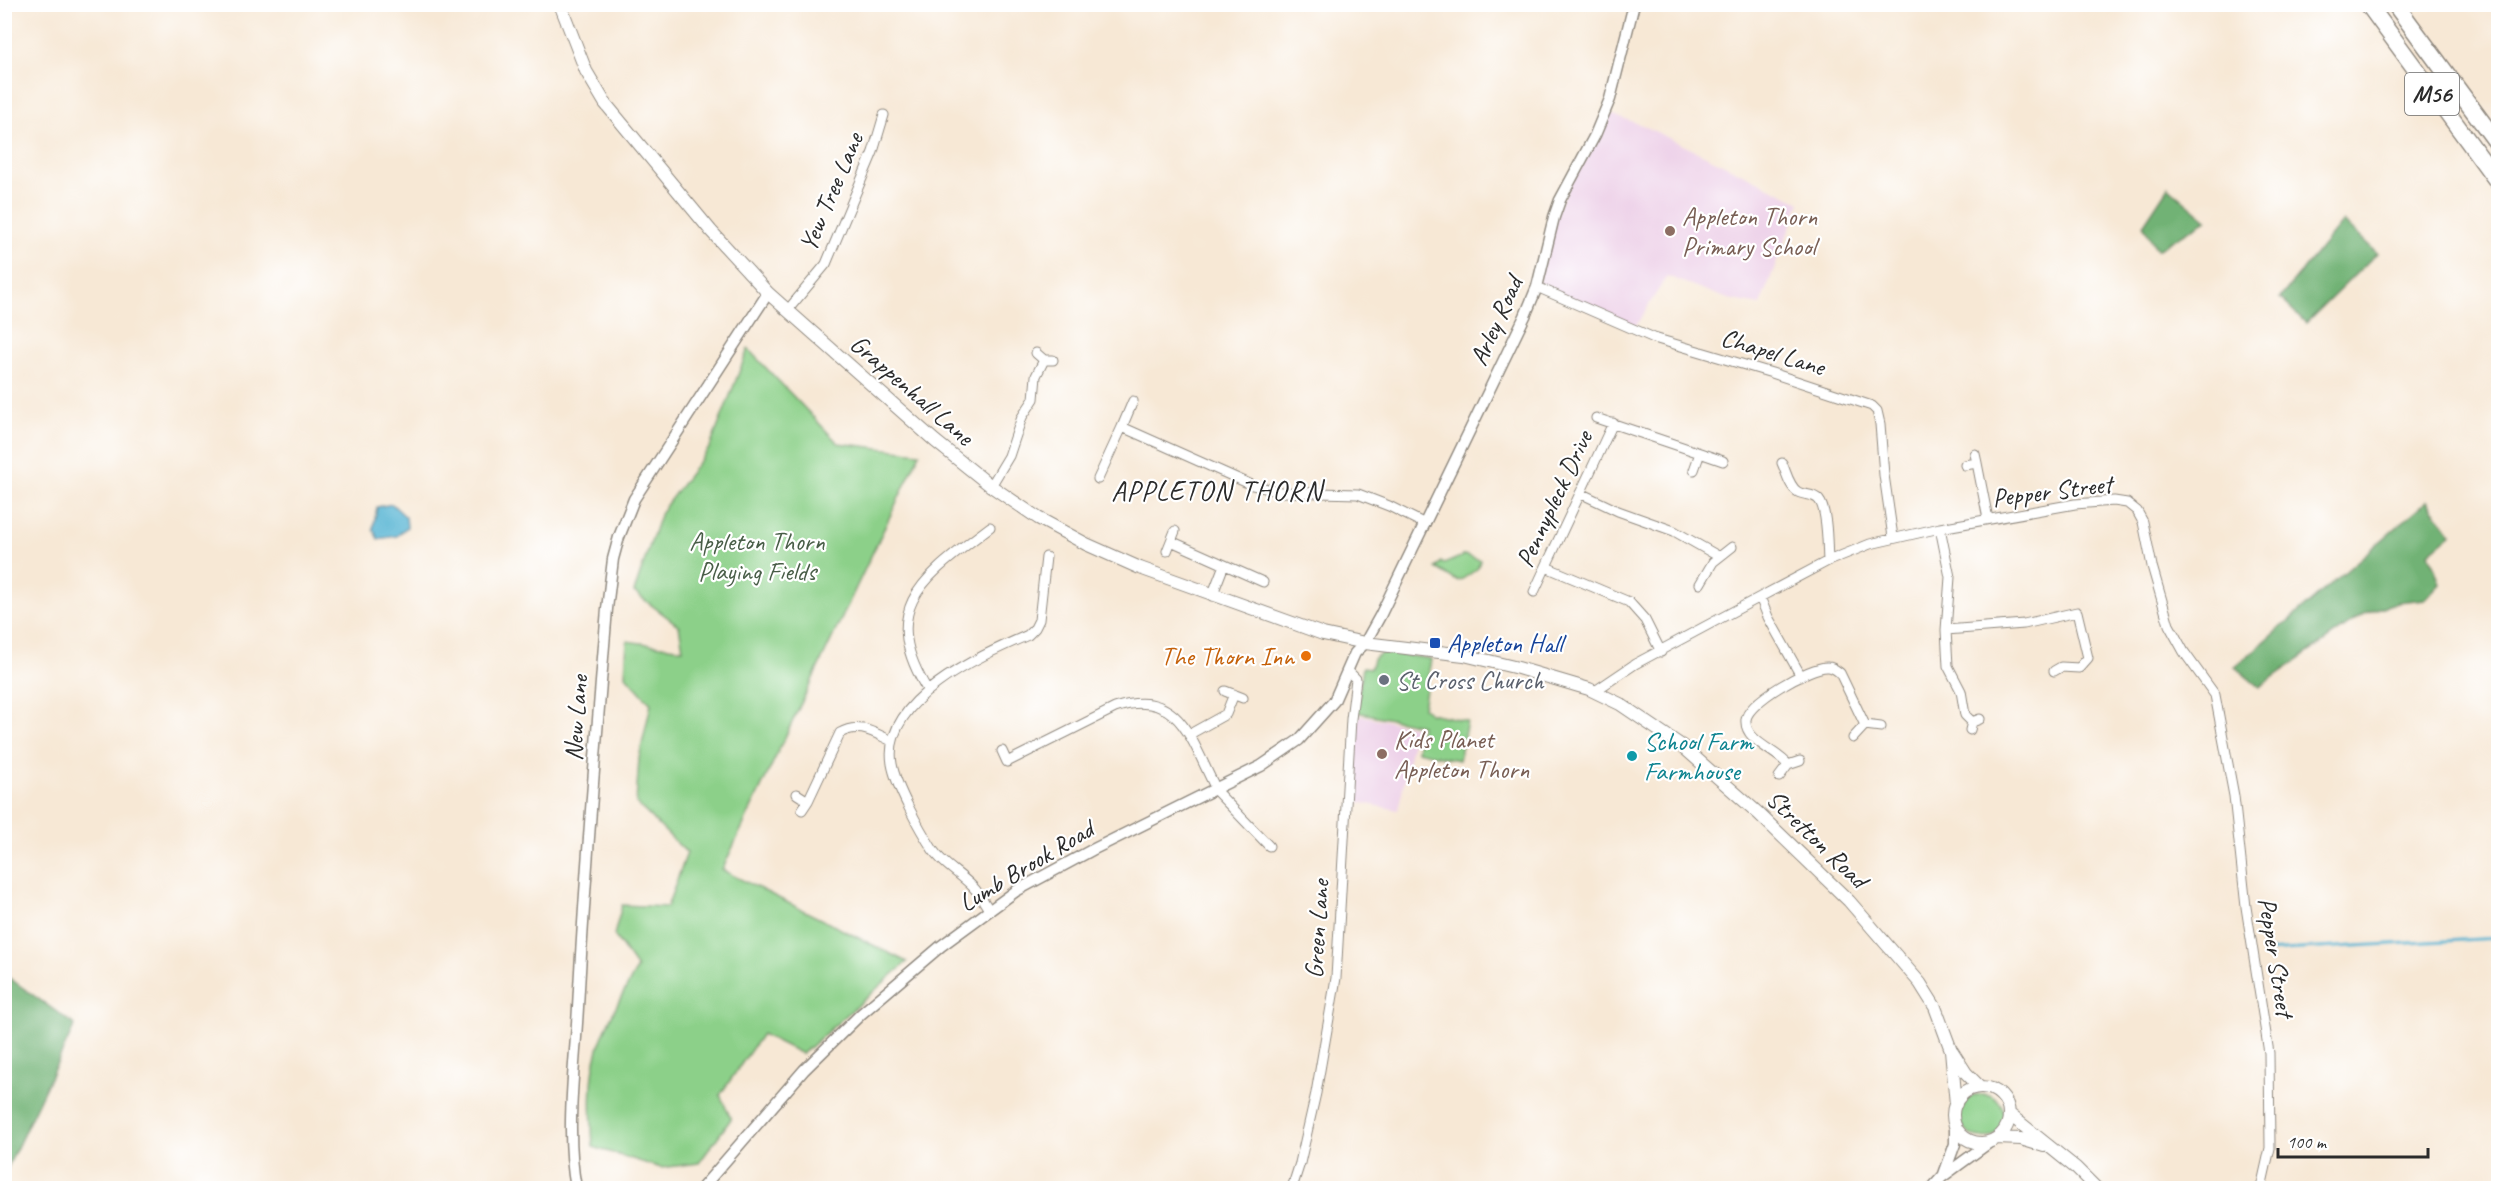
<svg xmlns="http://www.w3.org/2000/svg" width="2503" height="1193" font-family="Caveat,sans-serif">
<rect width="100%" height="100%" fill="#fff"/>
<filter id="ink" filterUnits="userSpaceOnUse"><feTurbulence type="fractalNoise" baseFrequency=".0167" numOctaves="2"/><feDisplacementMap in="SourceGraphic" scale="12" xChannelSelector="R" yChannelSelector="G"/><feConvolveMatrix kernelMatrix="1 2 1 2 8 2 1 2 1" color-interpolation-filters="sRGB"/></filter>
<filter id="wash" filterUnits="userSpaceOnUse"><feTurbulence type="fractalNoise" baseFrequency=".008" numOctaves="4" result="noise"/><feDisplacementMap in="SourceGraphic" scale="24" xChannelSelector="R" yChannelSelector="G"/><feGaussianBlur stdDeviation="1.35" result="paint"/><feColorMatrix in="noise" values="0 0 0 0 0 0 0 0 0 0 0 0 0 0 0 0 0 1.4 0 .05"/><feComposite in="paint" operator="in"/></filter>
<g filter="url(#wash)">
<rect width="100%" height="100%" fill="#f7e8d5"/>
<!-- built -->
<path fill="#edd0e8" d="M1605 112 1642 125 1800 202 1760 305 1728 299 1667 276 1633 330 1537 287 1554 217Z
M1359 715 1416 727 1398 810 1353 801V743Z"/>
<!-- green -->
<path fill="#8cd089" stroke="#5c7e5a" stroke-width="1.5" d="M748 349 838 443 920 453 722 870 907 962 802 1054 762 1034 720 1095 731 1119 699 1163 661 1168 593 1147C591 1115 589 1080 598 1049 607 1021 623 994 637 968L614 935 622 905 667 907 687 853 636 803 639 758 651 704 625 675 627 641 683 649 679 626 634 592 661 512 710 447Z
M1465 555 1480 560 1478 568C1453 587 1461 582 1436 568L1441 562 1444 564Z
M1383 652 1431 659 1423 708 1430 713 1467 721 1459 760 1417 751 1421 725 1356 712 1363 667 1371 668 1373 659Z
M1960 1116a22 22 0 1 1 44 0a22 22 0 1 1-44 0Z"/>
<!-- forest -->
<path fill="#71b275" stroke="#4e6e50" stroke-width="1.5" d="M2168 187 2207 220 2157 250 2143 225Z
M2343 221 2377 253 2306 323 2280 298Z
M2427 501 2452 534 2429 553 2440 583 2425 599 2398 602 2365 613 2259 687 2235 667Z
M5 975 75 1025 5 1173Z"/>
<!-- water -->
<path fill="#54b4d3" stroke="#40707f" stroke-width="1.5" d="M392 504 406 517 407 527 397 536 378 539 373 529 377 507Z"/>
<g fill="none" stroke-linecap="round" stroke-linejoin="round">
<!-- stream -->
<path stroke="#54b4d3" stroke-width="3" d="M2266 951 2498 938"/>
</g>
</g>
<g filter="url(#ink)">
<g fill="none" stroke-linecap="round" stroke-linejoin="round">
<!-- minor casing -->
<g stroke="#918a80" stroke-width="11">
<path id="minor" d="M1537 287 1654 338 1772 373 1872 406 1877 411 1880 424 1884 475 1893 537
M787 311 826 264 873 152 884 115
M1036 353 1044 360H1053
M1133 401 1122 427 1252 485 1281 492 1358 494 1389 506 1425 524
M1596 418 1700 453
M1782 463C1786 471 1789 487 1798 492 1805 496 1813 493 1819 500 1828 511 1827 547 1828 561
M1977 463 1988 519
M1965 465 1977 463 1975 454
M1694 470 1700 453 1723 461
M1098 479 1122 427
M991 486 1009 456 1022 417 1034 399 1036 376 1044 360
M1580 493 1618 511 1674 531 1718 556
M1940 528 1950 577 1946 630 1948 666 1961 691 1965 715 1972 722
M1171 541 1263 582
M1167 551 1175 531
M1546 567 1629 602 1645 620 1661 652
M1700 584 1713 562 1732 547
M1534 592 1613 423
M1212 596 1224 565
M1760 597 1768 617 1801 676
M1946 630 2024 624 2077 612 2088 658 2079 668 2061 667 2054 671
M928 691C876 606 925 577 990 527
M1225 691 1243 698
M1595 691 1635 664 1762 596 1828 561 1870 544 1940 528 2075 504 2114 501 2127 503 2137 511 2143 522 2152 566 2169 625 2184 652 2215 695 2234 796 2246 907 2269 1053 2270 1148 2261 1188
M1970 730 1972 722 1980 719
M1190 734 1226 714 1234 694
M1853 738 1865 725 1881 727
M1002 751 1007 762 1115 708C1180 686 1192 743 1216 789
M1788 765C1778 751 1744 741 1746 720 1747 702 1810 666 1828 667 1833 667 1836 670 1840 673L1865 725
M1779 777 1788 765 1800 761
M1215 790 1269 846
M797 794 808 801 802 810
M808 801 840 733C859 722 874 733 892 741
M989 910C984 902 980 894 973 887 961 874 943 865 933 850 920 830 896 787 892 764 881 699 980 656 1028 635L1035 628 1039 620 1046 557
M1292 1188 1300 1163 1316 1093 1336 978 1351 719 1356 679 1349 672"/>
</g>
<!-- tertiary casing -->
<g stroke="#918a80" stroke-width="13">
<path id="tertiary" d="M1944 1174 1955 1144V1125
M576 1188C565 1130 575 1066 578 1007 585 874 596 741 607 609L613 559 619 537 634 499 768 293
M702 1188 804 1070 861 1014 941 946 1016 891 1092 850 1261 766 1299 740 1334 701 1355 653 1365 643 1380 616 1525 316 1537 287 1554 217 1560 200 1595 135 1610 99 1634 4
M1932 1188 1942 1177 1990 1142"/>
</g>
<!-- secondary casing -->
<g stroke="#918a80" stroke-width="14">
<path id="secondary" d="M560 4 586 71 605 103 711 231 768 293 935 441 991 486 1038 518 1086 544 1140 568 1323 634 1365 643 1464 655 1518 668 1589 689 1620 704 1682 746 1758 813 1849 901 1920 983 1935 1007 1951 1050 1956 1104
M1952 1051 1966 1073 1980 1087
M1953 1115a28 28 0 1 1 56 0a28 28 0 1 1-56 0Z
M2009 1114 2076 1168 2096 1188
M1997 1138 2021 1139 2044 1146"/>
</g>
<!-- motorway casing -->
<g stroke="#918a80" stroke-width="19">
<path id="motorway" d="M2368 4 2498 182
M2395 4 2498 144"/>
</g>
<!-- minor -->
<use href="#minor" stroke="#fff" stroke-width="9"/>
<!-- tertiary -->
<use href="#tertiary" stroke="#fff" stroke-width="10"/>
<!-- secondary -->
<use href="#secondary" stroke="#fff" stroke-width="12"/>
<!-- motorway -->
<use href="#motorway" stroke="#fff" stroke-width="16"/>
</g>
</g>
<!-- markers -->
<g fill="#8d6e63" stroke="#fff" stroke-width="2">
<circle cx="1670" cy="231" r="6"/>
<circle cx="1382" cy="754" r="6"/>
</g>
<rect fill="#1a4fb4" stroke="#fff" stroke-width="2" x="1429" y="637" width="12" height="12" rx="3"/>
<circle fill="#e8710a" stroke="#fff" stroke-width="2" cx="1306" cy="656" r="6"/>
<circle fill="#6b7280" stroke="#fff" stroke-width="2" cx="1384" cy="680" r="6"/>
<circle fill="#0f9aa8" stroke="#fff" stroke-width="2" cx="1632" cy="756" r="6"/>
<g text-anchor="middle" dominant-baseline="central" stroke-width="4.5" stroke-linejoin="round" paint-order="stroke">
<!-- shield labels -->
<rect fill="#fff" stroke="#6b6b6b" stroke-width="1.5" x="2405" y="73" width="54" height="42" rx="4.5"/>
<g font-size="24" font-weight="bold" fill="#2b2b2b">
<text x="2432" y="94">M56</text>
</g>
<!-- street labels -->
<g font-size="26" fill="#2b2b2b" stroke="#fff">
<text transform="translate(831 192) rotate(-67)">Yew Tree Lane</text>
<text transform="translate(1496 321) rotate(-66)">Arley Road</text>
<text transform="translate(1773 352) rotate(17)">Chapel Lane</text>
<text transform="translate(912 390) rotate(41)">Grappenhall Lane</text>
<text transform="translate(2052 491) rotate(-7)">Pepper Street</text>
<text transform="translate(1554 499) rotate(-65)">Pennypleck Drive</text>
<text transform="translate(576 718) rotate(-86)">New Lane</text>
<text transform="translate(1817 839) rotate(44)">Stretton Road</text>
<text transform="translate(1026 866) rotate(-31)">Lumb Brook Road</text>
<text transform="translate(1317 929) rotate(-86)">Green Lane</text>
<text transform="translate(2276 957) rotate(81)">Pepper Street</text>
</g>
<!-- education labels -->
<g font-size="26" fill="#785e54" stroke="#fff" text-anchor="start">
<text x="1682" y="216">Appleton Thorn<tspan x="1682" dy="30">Primary School</tspan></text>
<text x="1394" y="739">Kids Planet<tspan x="1394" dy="30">Appleton Thorn</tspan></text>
</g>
<!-- park labels -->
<g font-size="26" fill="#485d47" stroke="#fff">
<text x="757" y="541">Appleton Thorn<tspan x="757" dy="30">Playing Fields</tspan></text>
</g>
<!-- transit labels -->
<g font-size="26" fill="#164399" stroke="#fff" text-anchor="start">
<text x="1447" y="643">Appleton Hall</text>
</g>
<!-- food labels -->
<g font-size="26" fill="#c56008" stroke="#fff" text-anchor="end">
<text x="1294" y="656">The Thorn Inn</text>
</g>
<!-- worship labels -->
<g font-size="26" fill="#5b616d" stroke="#fff" text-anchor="start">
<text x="1396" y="680">St Cross Church</text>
</g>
<!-- culture labels -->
<g font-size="26" fill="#0d838f" stroke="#fff" text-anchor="start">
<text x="1644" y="741">School Farm<tspan x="1644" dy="30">Farmhouse</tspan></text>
</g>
<!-- quarter labels -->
<g font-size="28" letter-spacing="1.5" fill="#2b2b2b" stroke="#fff">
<text x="1217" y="490">APPLETON THORN</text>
</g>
</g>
<!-- margin -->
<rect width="2503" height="1193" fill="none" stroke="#fff" stroke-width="24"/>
<!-- scale -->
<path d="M2278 1148v9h150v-9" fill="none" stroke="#2b2b2b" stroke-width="3"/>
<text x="2287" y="1148" font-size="18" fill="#2b2b2b" stroke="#ffffff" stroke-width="4.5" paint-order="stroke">100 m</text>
</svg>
